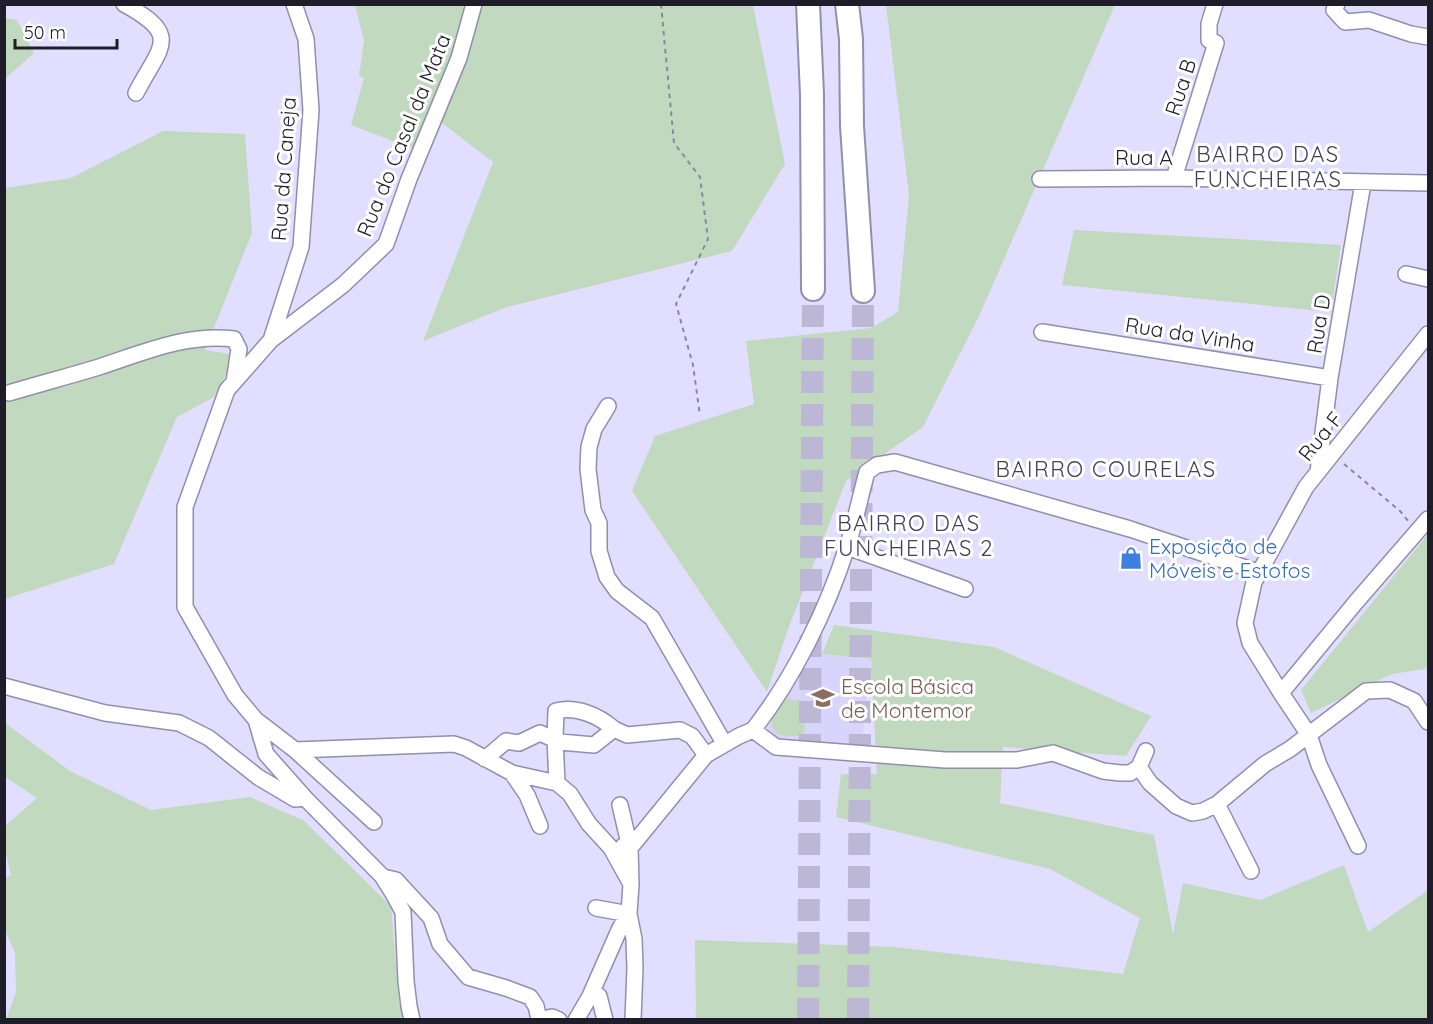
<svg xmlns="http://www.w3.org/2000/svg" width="1433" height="1024" font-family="Quicksand,sans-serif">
<rect width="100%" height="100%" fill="#e2deff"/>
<!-- built -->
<path fill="#d9d4fc" d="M806 653 871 659 861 749 777 742 767 731 765 720Z"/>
<!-- green -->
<path fill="#c1d9be" d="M355 5H753L785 164 732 251 507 307 423 341 493 162 430 114 416 150 351 125 364 78 359 76 364 41Z
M886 5H1115L980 314 923 427 846 481 787 632 767 692 632 491 655 436 754 404 746 341 871 328 898 312 909 195Z
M5 18 17 20 34 53 5 79Z
M163 131 245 134 252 233 205 350 236 355 214 397 177 417 114 564 5 599V188L71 178Z
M1074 230 1341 245 1331 312 1062 285Z
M1428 534V666L1425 669 1392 674 1311 713 1301 690Z
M834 625 994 647 1151 716 1126 756 1003 747 1000 803 1154 835 1173 934 1183 883 1260 900 1344 865 1368 932 1428 890V1019H696L695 940 895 947 1123 974 1140 918 1050 869 836 817 841 774H877L871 659 822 654Z
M786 699 807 701 804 736C796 736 782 737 775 732 765 723 779 705 786 699Z
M4 722 70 771 151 810 250 797 303 820 391 906 399 1002 404 1019H6L16 992 15 953 5 930V878L11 875 5 850V826L37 798 5 777Z"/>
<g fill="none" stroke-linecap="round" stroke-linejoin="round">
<!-- highway-tunnel -->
<path stroke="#bbb7d4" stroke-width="22" stroke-dasharray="22 11" stroke-linecap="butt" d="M808 1020 813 289
M858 1020 863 291"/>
<!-- minor casing -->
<g stroke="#928ead" stroke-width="18">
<path id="minor" d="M124 4C183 36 160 46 136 93
M294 4 306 39 311 110 301 247 271 340 227 390 185 507V607L235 695 256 720 295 750 454 744 466 748 512 773 557 783 570 794 589 824 611 848 631 884
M1337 4 1334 10 1345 22 1369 20 1411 34 1428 37
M1174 178 1216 43 1209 40V24L1215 4
M1040 179 1174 178 1428 183
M1406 274 1428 279
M1042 332 1330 378
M271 340 343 285 386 244 409 179 459 58 474 4
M9 393C39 384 69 376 99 367 142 353 187 333 234 339L239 349 234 382
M608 406 594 429 589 447 588 469 593 510 599 523V551L607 577 617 591 652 618 724 743
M1318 472 1330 378 1363 183
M847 547 965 589
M4 686 105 713 179 723 209 738 258 777 295 799 305 798
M1281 693 1250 643 1245 623 1254 582 1306 487 1428 334
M256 720 266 754 305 798 382 876 394 895 403 912 406 981 409 1006 412 1020
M753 730C793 679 827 610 847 547 855 523 860 497 867 472L877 465 895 462 1130 529 1258 572
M753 730 776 747 945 760H1017L1053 753 1103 771 1120 773H1130L1139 767 1146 751
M295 750 374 822
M485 759 506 741 519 743 540 733 560 742 594 745 614 729 627 735 680 730 692 736 706 755
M1139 767 1150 783 1176 806 1192 813 1203 811 1217 804 1265 764 1290 749 1366 691 1390 690 1414 701 1428 722
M512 773 527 795 540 826
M557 783 555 738 556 711C576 706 598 715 614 729
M1217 804 1251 871
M620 805 630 848 631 884 629 914 634 939 635 968 633 1020
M623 846 630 848 706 755 739 736 753 730
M1358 846 1319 765 1309 735 1281 693 1356 602 1428 519
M383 877 396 880 431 918 440 944 468 977 506 988 530 997 536 1006 539 1019
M596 908 629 914
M592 992 599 996 605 1020
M539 1020 552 1017 559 1020
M576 1020 590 996 620 928 629 914"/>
</g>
<!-- highway casing -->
<g stroke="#928ead" stroke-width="26">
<path id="highway" d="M808 4 812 95 813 289
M847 4 851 39 852 126 863 291"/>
</g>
<!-- path -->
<path stroke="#8a879e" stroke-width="2" stroke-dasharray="4.5 4.5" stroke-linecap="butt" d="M661 4 674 143 700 177 708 239 676 304 693 365 700 416
M1344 464 1400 511 1409 522"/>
<!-- minor -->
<use href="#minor" stroke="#fff" stroke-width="15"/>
<!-- highway -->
<use href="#highway" stroke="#fff" stroke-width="22"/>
</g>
<!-- icons -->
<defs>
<g id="shop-bare" transform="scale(1.8)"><path d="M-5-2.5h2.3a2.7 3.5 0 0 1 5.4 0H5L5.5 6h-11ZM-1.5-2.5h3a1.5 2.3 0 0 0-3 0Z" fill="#3f7fe0" stroke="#fff" stroke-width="2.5" paint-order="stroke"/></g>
<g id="school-bare" transform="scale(1.8)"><path d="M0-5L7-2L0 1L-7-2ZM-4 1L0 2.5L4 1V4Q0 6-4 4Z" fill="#8d6e63" stroke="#fff" stroke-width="2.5" paint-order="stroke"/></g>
</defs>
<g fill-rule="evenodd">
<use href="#shop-bare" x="1131" y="558"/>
<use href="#school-bare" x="823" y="698"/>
</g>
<g text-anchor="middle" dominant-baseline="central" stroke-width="6" stroke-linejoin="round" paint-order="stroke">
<!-- street labels -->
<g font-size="21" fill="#1f1d29" stroke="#fff">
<text transform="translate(1180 87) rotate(-72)">Rua B</text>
<text transform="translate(403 135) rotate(-68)">Rua do Casal da Mata</text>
<text x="1144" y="157">Rua A</text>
<text transform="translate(283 169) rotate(-86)">Rua da Caneja</text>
<text transform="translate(1318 324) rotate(-81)">Rua D</text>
<text transform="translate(1190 334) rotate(9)">Rua da Vinha</text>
<text transform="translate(1320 436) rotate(-51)">Rua F</text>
</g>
<!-- shop labels -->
<g font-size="21" fill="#366cbe" stroke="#fff" text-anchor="start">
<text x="1149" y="546">Exposição de<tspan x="1149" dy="24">Móveis e Estofos</tspan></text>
</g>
<!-- education labels -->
<g font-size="21" fill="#785e54" stroke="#fff" text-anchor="start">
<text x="841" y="686">Escola Básica<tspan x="841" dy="24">de Montemor</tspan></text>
</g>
<!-- neighbourhood labels -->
<g font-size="22" letter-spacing="1.5" fill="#433f59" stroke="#fff">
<text x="1268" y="154">BAIRRO DAS<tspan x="1268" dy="25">FUNCHEIRAS</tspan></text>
<text x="1106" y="469">BAIRRO COURELAS</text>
<text x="909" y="523">BAIRRO DAS<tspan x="909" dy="25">FUNCHEIRAS 2</tspan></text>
</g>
</g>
<!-- border -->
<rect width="1433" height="1024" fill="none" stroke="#1f1d29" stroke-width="12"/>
<!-- scale -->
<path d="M15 39v9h102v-9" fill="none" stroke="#1f1d29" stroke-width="3"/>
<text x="24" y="39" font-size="18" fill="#1f1d29" stroke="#ffffff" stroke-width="4.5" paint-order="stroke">50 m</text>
</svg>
